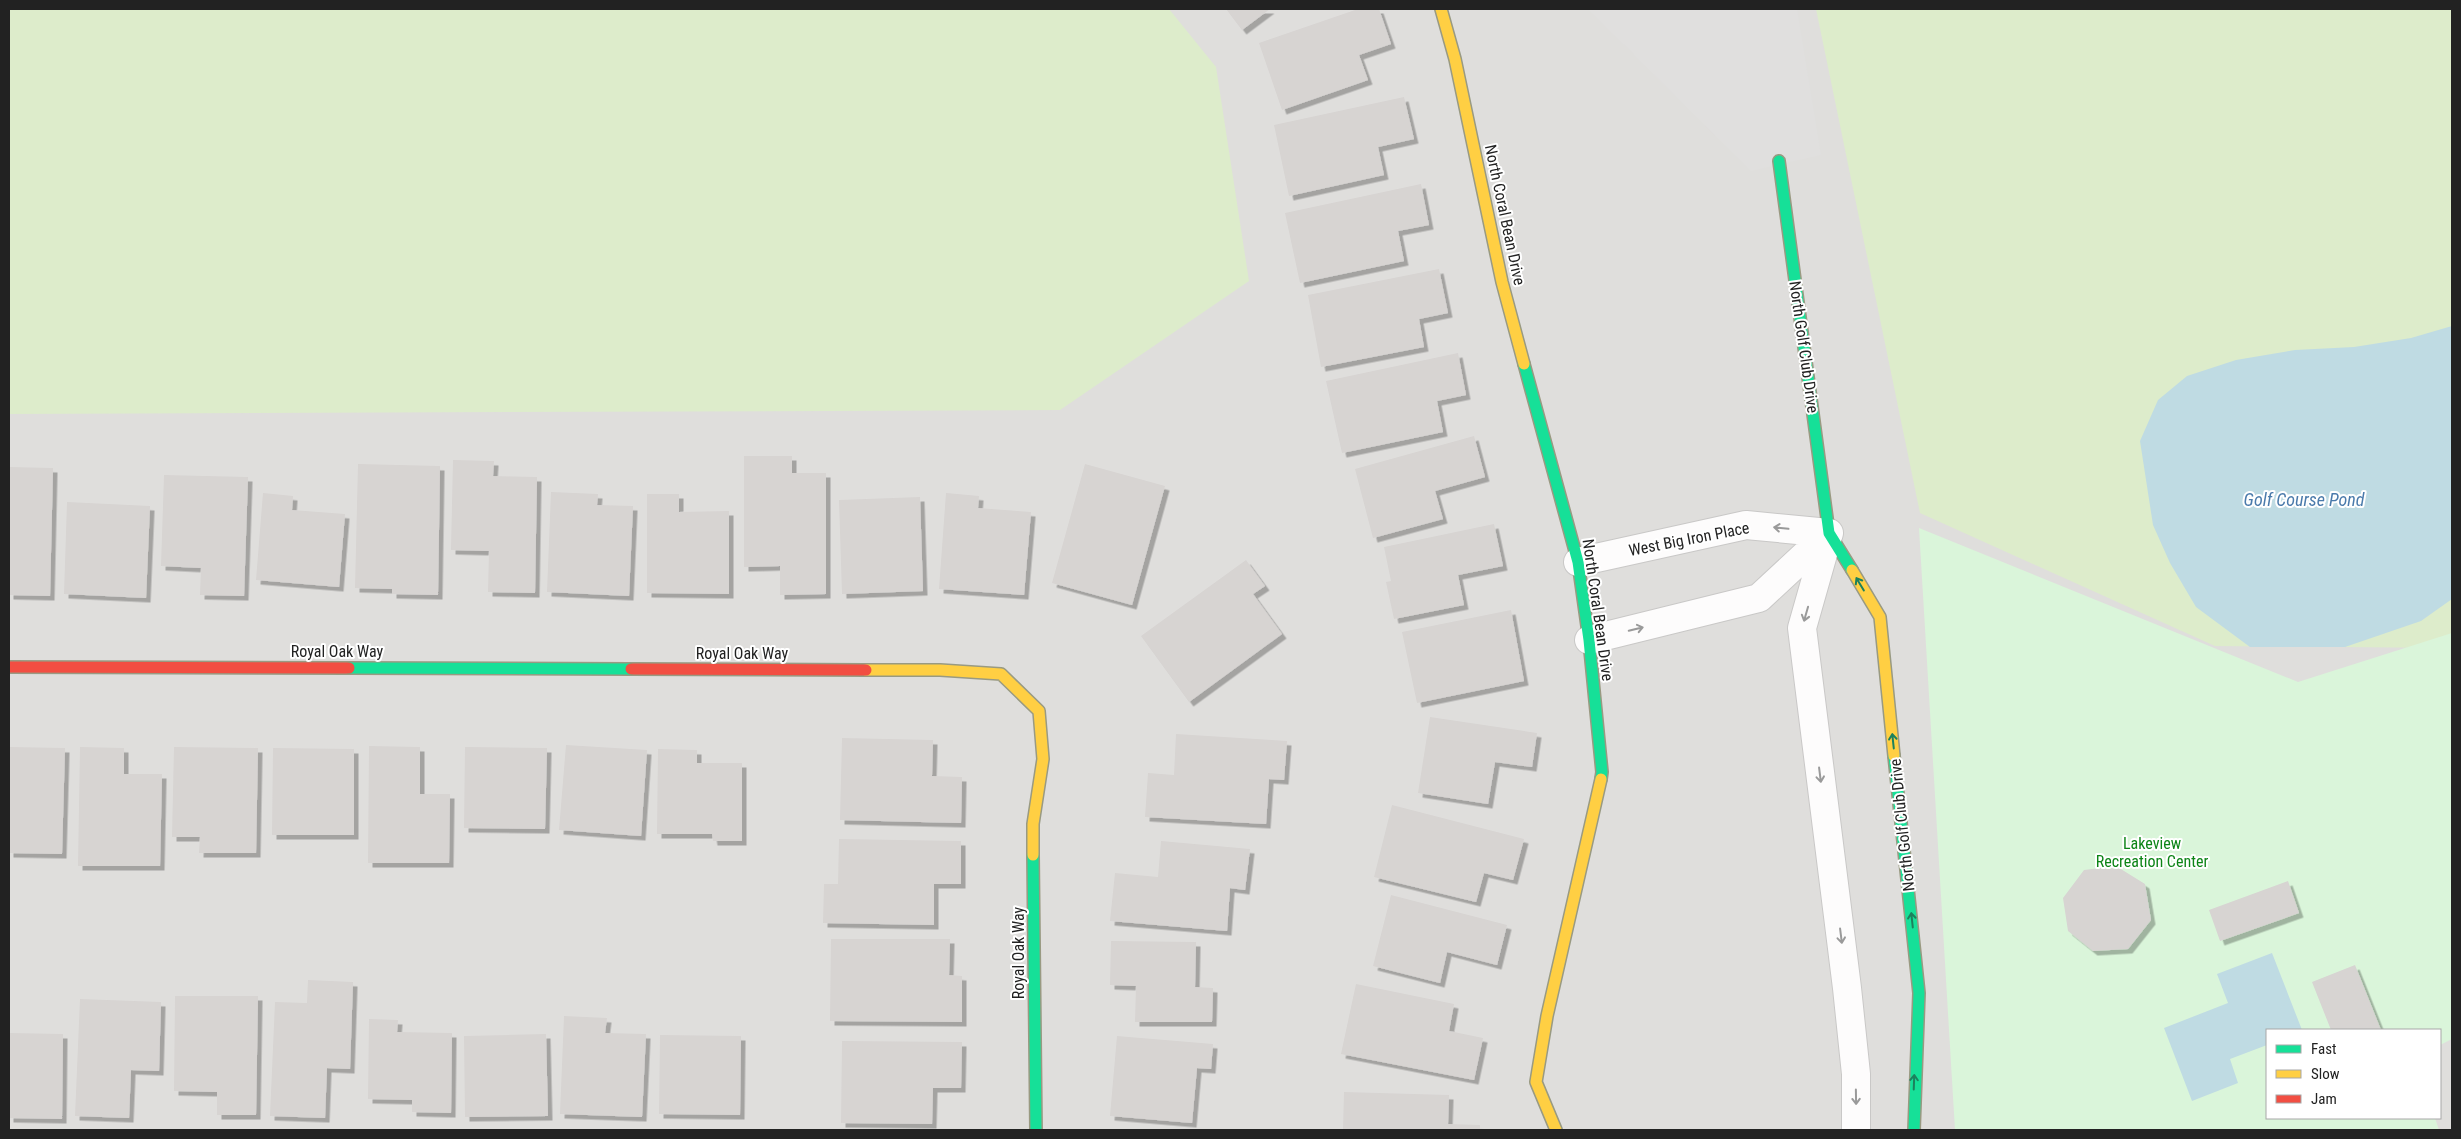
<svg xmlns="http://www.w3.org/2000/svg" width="2461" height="1139" font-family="'Roboto Condensed',sans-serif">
<defs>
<filter id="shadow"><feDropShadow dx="4.5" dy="4.5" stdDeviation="0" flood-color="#0004"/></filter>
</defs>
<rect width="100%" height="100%" fill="#f0eeeb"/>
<!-- residential -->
<path fill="#dfdedc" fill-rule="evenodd" d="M9 9H2452V1130H9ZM2267 1030H2440V1118H2267Z"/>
<!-- grass -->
<path fill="#ddeccb" d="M9 9H1169L1216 67 1249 281 1060 410 9 414Z
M1816 9H2452V646L2447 648 2215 646 1920 513Z"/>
<!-- park -->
<path fill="#daf5da" d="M1919 528 2298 682 2452 633V1039L2440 1045V1030H2267V1118H2435L2439 1130H1955Z"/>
<!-- parking -->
<path fill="#e0dfde" d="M1588 9H1797L1821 155 1751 171Z"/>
<!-- water -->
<path fill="#bfdbe3" d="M2452 326V599L2421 621 2345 647H2250L2196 607 2170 563 2153 525 2140 441 2158 400 2187 376 2236 360 2295 350 2354 347 2411 338Z
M2272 953 2302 1030H2267V1045L2230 1059 2238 1083 2192 1101 2164 1028 2228 1003 2217 974Z"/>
<!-- building -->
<path fill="#d7d4d2" filter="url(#shadow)" d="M1226 9H1270L1242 30Z
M1358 9H1379L1391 44 1359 55 1368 80 1282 110 1259 43Z
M1404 97 1414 139 1378 147 1384 175 1289 196 1274 125Z
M1421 184 1429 225 1398 231 1404 261 1300 283 1285 213Z
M1439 269 1448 313 1419 319 1424 347 1321 367 1308 295Z
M1458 353 1466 395 1437 401 1443 432 1342 453 1326 381Z
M1474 436 1485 477 1435 491 1443 519 1373 538 1355 469Z
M744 456H792V473H826V594L780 595V566L744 567Z
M453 460 494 461 493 476 537 477 535 593 488 592 489 551 451 550Z
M358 464 440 466 438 595 392 594V589L355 588Z
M1085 464 1165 486 1132 605 1052 583Z
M9 467 53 468 50 596 9 595Z
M164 475 248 477 244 596 200 595 201 568 161 566Z
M551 492 598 494 597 505 633 506 629 596 547 592Z
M263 493 293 496 292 510 345 514 339 587 256 580Z
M946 493 979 496 978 508 1031 512 1024 595 939 589Z
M647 494H679V512L729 511V594L647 593Z
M920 497 923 591 842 594 839 500Z
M67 502 150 506 146 598 64 594Z
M1494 524 1503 566 1458 575 1464 605 1394 619 1386 582 1391 581 1384 547Z
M1246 560 1265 586 1253 594 1282 634 1189 702 1141 636Z
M1511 610 1524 681 1417 703 1402 632Z
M1430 717 1537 733 1532 767 1495 762 1488 804 1418 793Z
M1176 734 1287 741 1284 780 1269 779 1266 824 1145 817 1148 773 1174 775Z
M842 738 933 740 932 776 962 777 961 823 840 820Z
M566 745 647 750 641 836 559 830Z
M369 746 420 747V794H450L449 863H368Z
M9 747 65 748 62 854 9 853Z
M80 747 124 748V774H162L160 866H78Z
M174 747 258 748 256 853H199L200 837H172Z
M465 747 547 748 545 829 464 828Z
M273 748 354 749V835H272Z
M658 749 697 750V763H742V841H713L712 834H657Z
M1392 805 1524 839 1513 880 1484 873 1476 902 1374 877Z
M839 839 961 841V884H934V925L823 923 824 884H838Z
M1161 841 1250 849 1245 890 1230 888 1227 931 1110 921 1115 873 1158 877Z
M2116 866 2145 884 2151 920 2128 949 2093 951 2068 931 2063 898 2084 870Z
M2288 881 2299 913 2220 941 2209 910Z
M1391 895 1507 925 1497 965 1447 952 1440 983 1373 966Z
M831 939H950L949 975 962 976V1022L830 1021Z
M1111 941 1196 942 1195 987 1213 988 1212 1022H1135L1136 986 1110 985Z
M2355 965 2381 1030H2331L2312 982Z
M308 980 353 982 350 1069 327 1068 325 1118 270 1116 275 1002 307 1003Z
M1356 984 1454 1004 1449 1031 1483 1038 1474 1080 1341 1054Z
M175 996H258L256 1115H217V1092L174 1091Z
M80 999 161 1002 159 1071 131 1070 129 1118 75 1116Z
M564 1016 607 1018 605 1033 646 1034 642 1117 560 1114Z
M369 1019 398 1020 397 1032 452 1033 451 1113 412 1112V1100L368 1099Z
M9 1033 63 1034 62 1119 9 1118Z
M546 1034 548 1116 465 1117 464 1036Z
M660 1035 741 1036 740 1115 659 1114Z
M1117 1036 1213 1044 1211 1069 1197 1068 1192 1123 1110 1116Z
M842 1041 962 1042 961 1088H933L932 1124 841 1123Z
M1344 1092 1449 1095 1448 1124 1480 1125V1130H1343Z"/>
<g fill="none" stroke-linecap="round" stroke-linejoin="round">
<!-- street casing -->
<g stroke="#c9c8c7" stroke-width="30">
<path id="street" d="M1829 533 1802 628 1847 988 1856 1074V1130
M1578 562 1746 525 1829 533
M1589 640 1759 598 1829 533"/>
</g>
<!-- fast casing -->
<g stroke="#999a82" stroke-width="14">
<path id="fast" d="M1779 161 1829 533 1852 570
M1524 364 1578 562 1589 640 1602 772 1601 779
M349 668 631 669
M1894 756 1919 993 1914 1130
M1033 855 1036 1130"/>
</g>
<!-- slow casing -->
<g stroke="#999a82" stroke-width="14">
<path id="slow" d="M1441 9 1455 59 1502 282 1524 364
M1852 570 1880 617 1894 756
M866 670H940L1001 674 1039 711 1043 759 1033 824V855
M1556 1130 1536 1082 1547 1016 1601 779"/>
</g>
<!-- jam casing -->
<g stroke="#999a82" stroke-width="14">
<path id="jam" d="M9 667 349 668
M631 669 866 670"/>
</g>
<!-- street -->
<use href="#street" stroke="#fdfcfc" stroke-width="28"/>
<!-- fast -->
<use href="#fast" stroke="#16e098" stroke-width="11"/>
<!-- slow -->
<use href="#slow" stroke="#ffcf43" stroke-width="11"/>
<!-- jam -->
<use href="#jam" stroke="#f24e42" stroke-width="11"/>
</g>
<!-- one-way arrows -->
<defs><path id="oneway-shaft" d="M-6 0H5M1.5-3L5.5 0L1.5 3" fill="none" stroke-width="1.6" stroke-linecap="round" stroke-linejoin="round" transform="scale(1.25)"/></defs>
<g stroke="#9a9a9a">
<use href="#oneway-shaft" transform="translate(1781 528) rotate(-174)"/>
<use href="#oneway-shaft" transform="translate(1806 614) rotate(106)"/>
<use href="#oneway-shaft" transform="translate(1636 629) rotate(-14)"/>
<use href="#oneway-shaft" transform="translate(1820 775) rotate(83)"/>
<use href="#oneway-shaft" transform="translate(1841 936) rotate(83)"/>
<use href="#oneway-shaft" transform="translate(1856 1097) rotate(89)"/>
</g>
<g stroke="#1c815d">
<use href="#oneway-shaft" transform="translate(1860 584) rotate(-121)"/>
<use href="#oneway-shaft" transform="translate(1893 741) rotate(-96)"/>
<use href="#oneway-shaft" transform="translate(1912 920) rotate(-96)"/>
<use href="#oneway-shaft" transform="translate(1914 1082) rotate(-88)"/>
</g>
<g text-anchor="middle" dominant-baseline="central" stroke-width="4" stroke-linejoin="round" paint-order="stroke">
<!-- street labels -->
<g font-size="16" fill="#222" stroke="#fff">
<text transform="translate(1505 215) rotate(78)">North Coral Bean Drive</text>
<text transform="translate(1804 347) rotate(82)">North Golf Club Drive</text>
<text transform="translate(1689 539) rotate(-11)">West Big Iron Place</text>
<text transform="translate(1598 610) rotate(82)">North Coral Bean Drive</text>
<text x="337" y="651">Royal Oak Way</text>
<text x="742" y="653">Royal Oak Way</text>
<text transform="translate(1902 825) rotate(-96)">North Golf Club Drive</text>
<text transform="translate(1018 953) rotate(-90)">Royal Oak Way</text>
</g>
<!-- park labels -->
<g font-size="16" fill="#0c8416" stroke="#fff">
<text x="2152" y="843">Lakeview<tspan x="2152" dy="18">Recreation Center</tspan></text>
</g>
<!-- water labels -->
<g font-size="18" font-style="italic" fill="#4a7aab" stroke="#fff">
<text x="2304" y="499">Golf Course Pond</text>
</g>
</g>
<!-- border -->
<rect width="2461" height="1139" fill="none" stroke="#222222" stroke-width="20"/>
<!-- legend -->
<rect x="2266" y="1029" width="175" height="90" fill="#ffffff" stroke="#a7a7a7"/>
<rect x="2276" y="1045" width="25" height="8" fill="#16e098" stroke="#a7a7a7"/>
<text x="2311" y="1054" font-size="15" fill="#222222">Fast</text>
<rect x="2276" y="1070" width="25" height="8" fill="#ffcf43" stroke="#a7a7a7"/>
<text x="2311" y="1079" font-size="15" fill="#222222">Slow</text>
<rect x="2276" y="1095" width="25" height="8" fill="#f24e42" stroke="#a7a7a7"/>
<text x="2311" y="1104" font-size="15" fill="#222222">Jam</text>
</svg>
